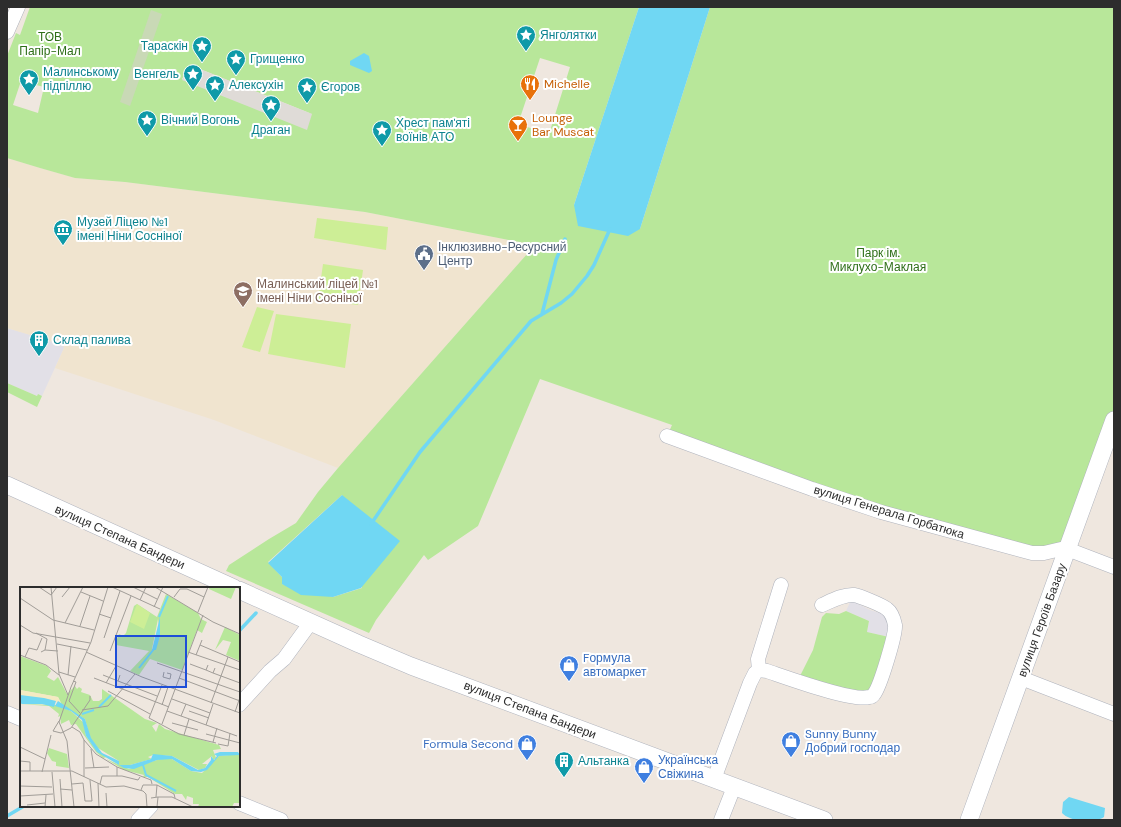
<svg xmlns="http://www.w3.org/2000/svg" width="1121" height="827" font-family="'DM Sans',sans-serif">
<rect width="100%" height="100%" fill="#efe7df"/>
<!-- industrial -->
<path fill="#e2e0e7" d="M7 328 56 342 64 346V348L42 396 38 394 37 396 7 383Z
M851 600 870 610 886 615 889 619V637L867 632 869 621 846 611Z"/>
<!-- education -->
<path fill="#f0e4cf" d="M7 158 40 168 75 178 125 182 365 212 535 245 338 468 214 420 55 368 64 348 63 345 7 328V198L10 189 7 186Z"/>
<!-- green -->
<path fill="#b8e79a" fill-rule="evenodd" d="M30 7H639L574 205 640 229 710 7H1114V420L1067 549 1032 553 667 436 672 425 540 379 478 526 428 560 424 555 376 620 369 633 226 571 229 565 269 539 296 523 318 492 338 468 535 245 365 212 125 182 75 178 40 168 7 158V56L16 33 20 35ZM540 58 570 67 549 134 518 124ZM190 65 312 114 182 79ZM21 81 44 87 38 113 13 105ZM342 495 362 588 333 597 282 584V577L268 562Z
M7 383 37 396 38 394 42 396 37 407 7 392Z
M846 611 869 621 867 632 889 637 878 675 867 694 799 678 813 650 822 617 826 613 839 614Z"/>
<!-- cemetery -->
<path fill="#c9d9b6" d="M151 10 162 14 130 106 120 102Z"/>
<!-- pitch -->
<path fill="#cdee96" d="M317 218 388 227 386 250 314 238Z
M323 264 363 270 358 305 318 300Z
M257 307 274 311 260 352 242 347Z
M276 314 351 324 345 368 268 354Z"/>
<!-- plaza -->
<path fill="#dfdbd7" d="M190 65 312 114 307 130 182 80Z"/>
<!-- water -->
<path fill="#70d7f3" d="M639 7H710L640 229 628 236 578 226 574 205Z
M364 53 369 56 372 71 369 73 350 65V61Z
M342 495 400 541 361 588 333 597 301 595 282 584V577L268 563Z
M1069 797 1105 808 1104 817C1097 822 1078 822 1070 818 1067 817 1064 815 1062 813L1063 802Z"/>
<g fill="none" stroke-linecap="round" stroke-linejoin="round">
<!-- stream -->
<path stroke="#70d7f3" stroke-width="3.5" d="M542 314 556 260 565 239
M371 524 420 452 531 321 561 303 572 294 587 276 594 265 610 229
M239 631 256 613
M7 816 24 806"/>
<!-- minor casing -->
<g stroke="#afb3bd" stroke-width="15">
<path id="minor" d="M7 32 18 7
M667 436 812 489 881 512 1032 553H1044L1061 549H1067L1114 567
M781 585 758 659 759 670 767 671C785 677 853 702 869 697 871 697 873 696 874 694 880 687 896 634 895 625 894 620 891 612 887 609 882 605 860 596 854 595 844 594 831 601 822 605
M1021 678 1114 714
M239 705 270 671 284 659 311 622
M7 713 21 719
M714 779 750 683 755 673 759 670
M239 803 281 820
M138 820 151 806
M721 820 734 787"/>
</g>
<!-- tertiary casing -->
<g stroke="#afb3bd" stroke-width="18">
<path id="tertiary" d="M7 485 234 588
M239 590 359 644 411 666 824 820
M969 820 1114 420"/>
</g>
<!-- minor -->
<use href="#minor" stroke="#fff" stroke-width="14"/>
<!-- tertiary -->
<use href="#tertiary" stroke="#fff" stroke-width="17"/>
</g>
<!-- icons -->
<defs>
<g id="sight-pin" transform="scale(1)"><path d="M0 17L-7.5 6A9.5 9.5 0 1 1 7.5 6Z" fill="#0f9aa8" stroke="#fff"/><path d="M0-6L1.8-2.2L6-1.7L2.9 1.2L3.7 5.4L0 3.3L-3.7 5.4L-2.9 1.2L-6-1.7L-1.8-2.2Z" fill="#fff"/></g>
<g id="restaurant-pin" transform="scale(1)"><path d="M0 17L-7.5 6A9.5 9.5 0 1 1 7.5 6Z" fill="#e8710a" stroke="#fff"/><path d="M-5-6h1v4h1v-4h1v4h1v-4h1v5L-1.5 .5V6h-2V.5L-5-1ZM5-6V6H3V1.5H1.5Q1.5-4 5-6Z" fill="#fff"/></g>
<g id="bar-pin" transform="scale(1)"><path d="M0 17L-7.5 6A9.5 9.5 0 1 1 7.5 6Z" fill="#e8710a" stroke="#fff"/><path d="M-6-5H6L.8 .8V4.5H3.5V6h-7V4.5H-.8V.8Z" fill="#fff"/></g>
<g id="museum-pin" transform="scale(1)"><path d="M0 17L-7.5 6A9.5 9.5 0 1 1 7.5 6Z" fill="#0f9aa8" stroke="#fff"/><path d="M0-6L6-3V-2H-6V-3ZM-5-1h2V3h-2ZM-1-1h2V3h-2ZM3-1h2V3H3ZM-6 4H6V6H-6Z" fill="#fff"/></g>
<g id="civic-pin" transform="scale(1)"><path d="M0 17L-7.5 6A9.5 9.5 0 1 1 7.5 6Z" fill="#5c6f8a" stroke="#fff"/><path d="M-.6-6.5H3V-4.5H.6V-3L4-1V1h2V6H-6V1h2V-1L-.6-3ZM-1.2 2.5V6h2.4V2.5Z" fill="#fff"/></g>
<g id="school-pin" transform="scale(1)"><path d="M0 17L-7.5 6A9.5 9.5 0 1 1 7.5 6Z" fill="#8d6e63" stroke="#fff"/><path d="M0-5L7-2L0 1L-7-2ZM-4 1L0 2.5L4 1V4Q0 6-4 4Z" fill="#fff"/></g>
<g id="building-pin" transform="scale(1)"><path d="M0 17L-7.5 6A9.5 9.5 0 1 1 7.5 6Z" fill="#0f9aa8" stroke="#fff"/><path d="M-4-6H4V6H1V3H-1V6H-4ZM-2.5-4.3h1.7v1.8h-1.7ZM.8-4.3h1.7v1.8H.8ZM-2.5-1h1.7V.8h-1.7ZM.8-1h1.7V.8H.8Z" fill="#fff"/></g>
<g id="shop-pin" transform="scale(1)"><path d="M0 17L-7.5 6A9.5 9.5 0 1 1 7.5 6Z" fill="#3f7fe0" stroke="#fff"/><path d="M-5-2.5h2.3a2.7 3.5 0 0 1 5.4 0H5L5.5 6h-11ZM-1.5-2.5h3a1.5 2.3 0 0 0-3 0Z" fill="#fff"/></g>
</defs>
<g fill-rule="evenodd">
<use href="#sight-pin" x="526" y="35"/>
<use href="#sight-pin" x="202" y="46"/>
<use href="#sight-pin" x="236" y="59"/>
<use href="#sight-pin" x="193" y="74"/>
<use href="#sight-pin" x="29" y="79"/>
<use href="#restaurant-pin" x="530" y="84"/>
<use href="#sight-pin" x="215" y="85"/>
<use href="#sight-pin" x="307" y="87"/>
<use href="#sight-pin" x="271" y="105"/>
<use href="#sight-pin" x="147" y="120"/>
<use href="#bar-pin" x="518" y="125"/>
<use href="#sight-pin" x="382" y="130"/>
<use href="#museum-pin" x="63" y="229"/>
<use href="#civic-pin" x="424" y="254"/>
<use href="#school-pin" x="243" y="291"/>
<use href="#building-pin" x="39" y="340"/>
<use href="#shop-pin" x="569" y="665"/>
<use href="#shop-pin" x="791" y="741"/>
<use href="#shop-pin" x="527" y="744"/>
<use href="#building-pin" x="564" y="761"/>
<use href="#shop-pin" x="644" y="767"/>
</g>
<g text-anchor="middle" dominant-baseline="central" stroke-width="4" stroke-linejoin="round" paint-order="stroke">
<!-- culture labels -->
<g font-size="12" fill="#0d838f" stroke="#fff" text-anchor="start">
<text x="540" y="35">Янголятки</text>
<text x="188" y="46" text-anchor="end">Тараскін</text>
<text x="250" y="59">Грищенко</text>
<text x="43" y="72">Малинському<tspan x="43" dy="14">підпіллю</tspan></text>
<text x="179" y="74" text-anchor="end">Венгель</text>
<text x="229" y="85">Алексухін</text>
<text x="321" y="87">Єгоров</text>
<text x="161" y="120">Вічний Вогонь</text>
<text x="396" y="123">Хрест пам'яті<tspan x="396" dy="14">воїнів АТО</tspan></text>
<text x="271" y="130" text-anchor="middle">Драган</text>
<text x="77" y="222">Музей Ліцею №1<tspan x="77" dy="14">імені Ніни Сосніної</tspan></text>
<text x="53" y="340">Склад палива</text>
<text x="578" y="761">Альтанка</text>
</g>
<!-- park labels -->
<g font-size="12" fill="#2e6f18" stroke="#fff">
<text x="50" y="37">ТОВ<tspan x="50" dy="14">Папір-Мал</tspan></text>
<text x="878" y="253">Парк ім.<tspan x="878" dy="14">Миклухо-Маклая</tspan></text>
</g>
<!-- food labels -->
<g font-size="12" fill="#c56008" stroke="#fff" text-anchor="start">
<text x="544" y="84">Michelle</text>
<text x="532" y="118">Lounge<tspan x="532" dy="14">Bar Muscat</tspan></text>
</g>
<!-- service labels -->
<g font-size="12" fill="#4e5e75" stroke="#fff" text-anchor="start">
<text x="438" y="247">Інклюзивно-Ресурсний<tspan x="438" dy="14">Центр</tspan></text>
</g>
<!-- education labels -->
<g font-size="12" fill="#785e54" stroke="#fff" text-anchor="start">
<text x="257" y="284">Малинський ліцей №1<tspan x="257" dy="14">імені Ніни Сосніної</tspan></text>
</g>
<!-- street labels -->
<g font-size="12" fill="#2d2d2d" stroke="#fff">
<text transform="translate(889 512) rotate(17)">вулиця Генерала Горбатюка</text>
<text transform="translate(120 537) rotate(24)">вулиця Степана Бандери</text>
<text transform="translate(1042 620) rotate(-70)">вулиця Героїв Базару</text>
<text transform="translate(530 710) rotate(21)">вулиця Степана Бандери</text>
</g>
<!-- shop labels -->
<g font-size="12" fill="#366cbe" stroke="#fff" text-anchor="start">
<text x="583" y="658">Fормула<tspan x="583" dy="14">автомаркет</tspan></text>
<text x="805" y="734">Sunny Bunny<tspan x="805" dy="14">Добрий господар</tspan></text>
<text x="513" y="744" text-anchor="end">Formula Second</text>
<text x="658" y="760">Українська<tspan x="658" dy="14">Свіжина</tspan></text>
</g>
</g>
<!-- overview -->
<g transform="translate(20 587)">
<rect width="220" height="220" fill="#efe7df"/>
<path d="M190 0H220V3L216 0 211 12 189 2ZM146 7 178 26 181 32 187 35 186 37 182 46 177 43 162 83 130 72 119 88 110 84 129 64 96 58 97 52 99 47 103 49 106 46 114 19 117 17 137 30ZM138 32 140 49 135 63 132 62ZM205 40 220 48V74L206 68 211 55 203 53 195 63ZM0 69 27 79 31 84 27 90 34 94 38 90 47 107 55 99 57 102 59 100 62 102 61 105 70 108 73 114H79L82 112V102L125 132 137 136 132 139 136 145 139 137 145 142 199 158 201 162 193 163 196 171 193 173 192 169 182 177H187L185 181 179 183 152 169 133 168 128 170 132 172 110 178H99V174L78 161 70 151 65 132 42 118 38 110 0 103ZM0 117 36 118 51 124 64 136 66 149 74 160 87 170 83 171 76 165 56 137 51 138 49 133 41 137 40 129 38 130 39 127 29 119ZM29 161 47 167 49 181 36 179V175L32 174 27 166ZM210 168H220V216H214L212 220H178L179 217H173V211L167 209 166 213 162 207H155L128 190H123L124 188 104 183 86 172 109 182 140 172H152L171 184 182 186 199 169Z" fill="#b8e79a" fill-rule="evenodd"/>
<path d="M0 103 38 110 41 116 0 108Z" fill="#f4eac2"/>
<path d="M117 17 130 26 124 42 110 35Z" fill="#cdee96"/>
<path d="M140 30V49L136 63H132ZM0 108 24 111 36 114 34 120 22 117H2L0 116ZM38 114 65 132 71 151 82 166 99 174V178H110L131 172 133 167 152 169 178 183 185 181 191 173V169L194 173 197 169 194 167 200 165H218L220 168 199 169 187 183 181 185 171 184 152 172 137 173 114 182 104 181 77 165 66 149 62 133 51 124 35 119Z" fill="#70d7f3"/>
<path fill="none" stroke="#70d7f3" stroke-width="2" d="M139 30 148 9M119 81 134 62M79 120 91 108M62 127 74 123M123 178 126 188 156 204"/>
<path fill="none" stroke="#a19d98" stroke-width="1" d="M19 0 31 8 37 0M31 0 39 87 48 108M92 0 140 22M113 0 137 12M135 0 193 35 220 47M61 5 83 14M42 10 50 0M154 10 160 2H167L184 10M0 11 33 33 74 43M120 13 126 0M134 20 143 0M178 25 188 0M79 27 91 31M45 36 63 0M0 38 13 46 70 56M60 39 70 9M16 46 27 52 25 63M84 51 100 4M37 57 67 63M180 58 220 75M90 64 111 9M21 65 25 63 38 64M66 65 122 90 220 126M168 65 220 83M0 68 26 78 39 88M176 68 182 53M5 70 9 61 17 63 22 51M137 76 220 105M170 77 186 83M188 78 186 83 193 86M195 81 193 86 220 96M39 85 55 90M144 85 143 90 150 92 151 87 147 86M48 88 51 59M83 88 98 94 100 88M74 91 149 120M159 91 220 114M53 94 56 95 49 114 60 126M98 94 137 109M86 96 96 79M142 98 129 131 159 147 196 156M51 100 71 55 88 0M51 100 39 135 47 154 54 220M88 104 130 127M152 112 190 126M191 116 208 70M142 118 148 100M62 123 88 119 115 87M147 124 217 149M169 124 189 131M215 125 220 110M161 129 166 117M39 134 33 144 41 146 51 141 70 113V109M152 136 178 143M142 137 183 28M186 138 193 117M52 140 60 145 64 153V190M186 147 220 156M164 148 169 132M64 153 76 167 97 180M193 155 197 141M198 157 208 159 210 146M0 160 25 172M71 162 74 181M0 174 10 175V184M65 181 89 180M0 184H52L86 200 104 199 123 204 126 207 127 220M22 185 31 148M32 185 35 220M97 189V180L131 193 132 197M40 192 42 220M78 196 79 220M52 197 63 196 65 214H72L70 193M80 197 82 189H102L118 193 120 190M0 199 32 200M40 202 52 203M121 203 123 198H137L154 207 155 211M86 206 87 220M0 209 33 207M136 210 137 198M138 210H152L173 220M131 211 138 210 137 220M7 218 25 216M25 220 26 208"/>
<path fill="#1d4ed8" fill-opacity="0.15" stroke="#1d4ed8" stroke-width="2" d="M96 49H166V100H96Z"/>
<rect width="220" height="220" fill="none" stroke="#2d2d2d" stroke-width="2"/>
</g>
<!-- border -->
<rect width="1121" height="827" fill="none" stroke="#2d2d2d" stroke-width="16"/>
</svg>
